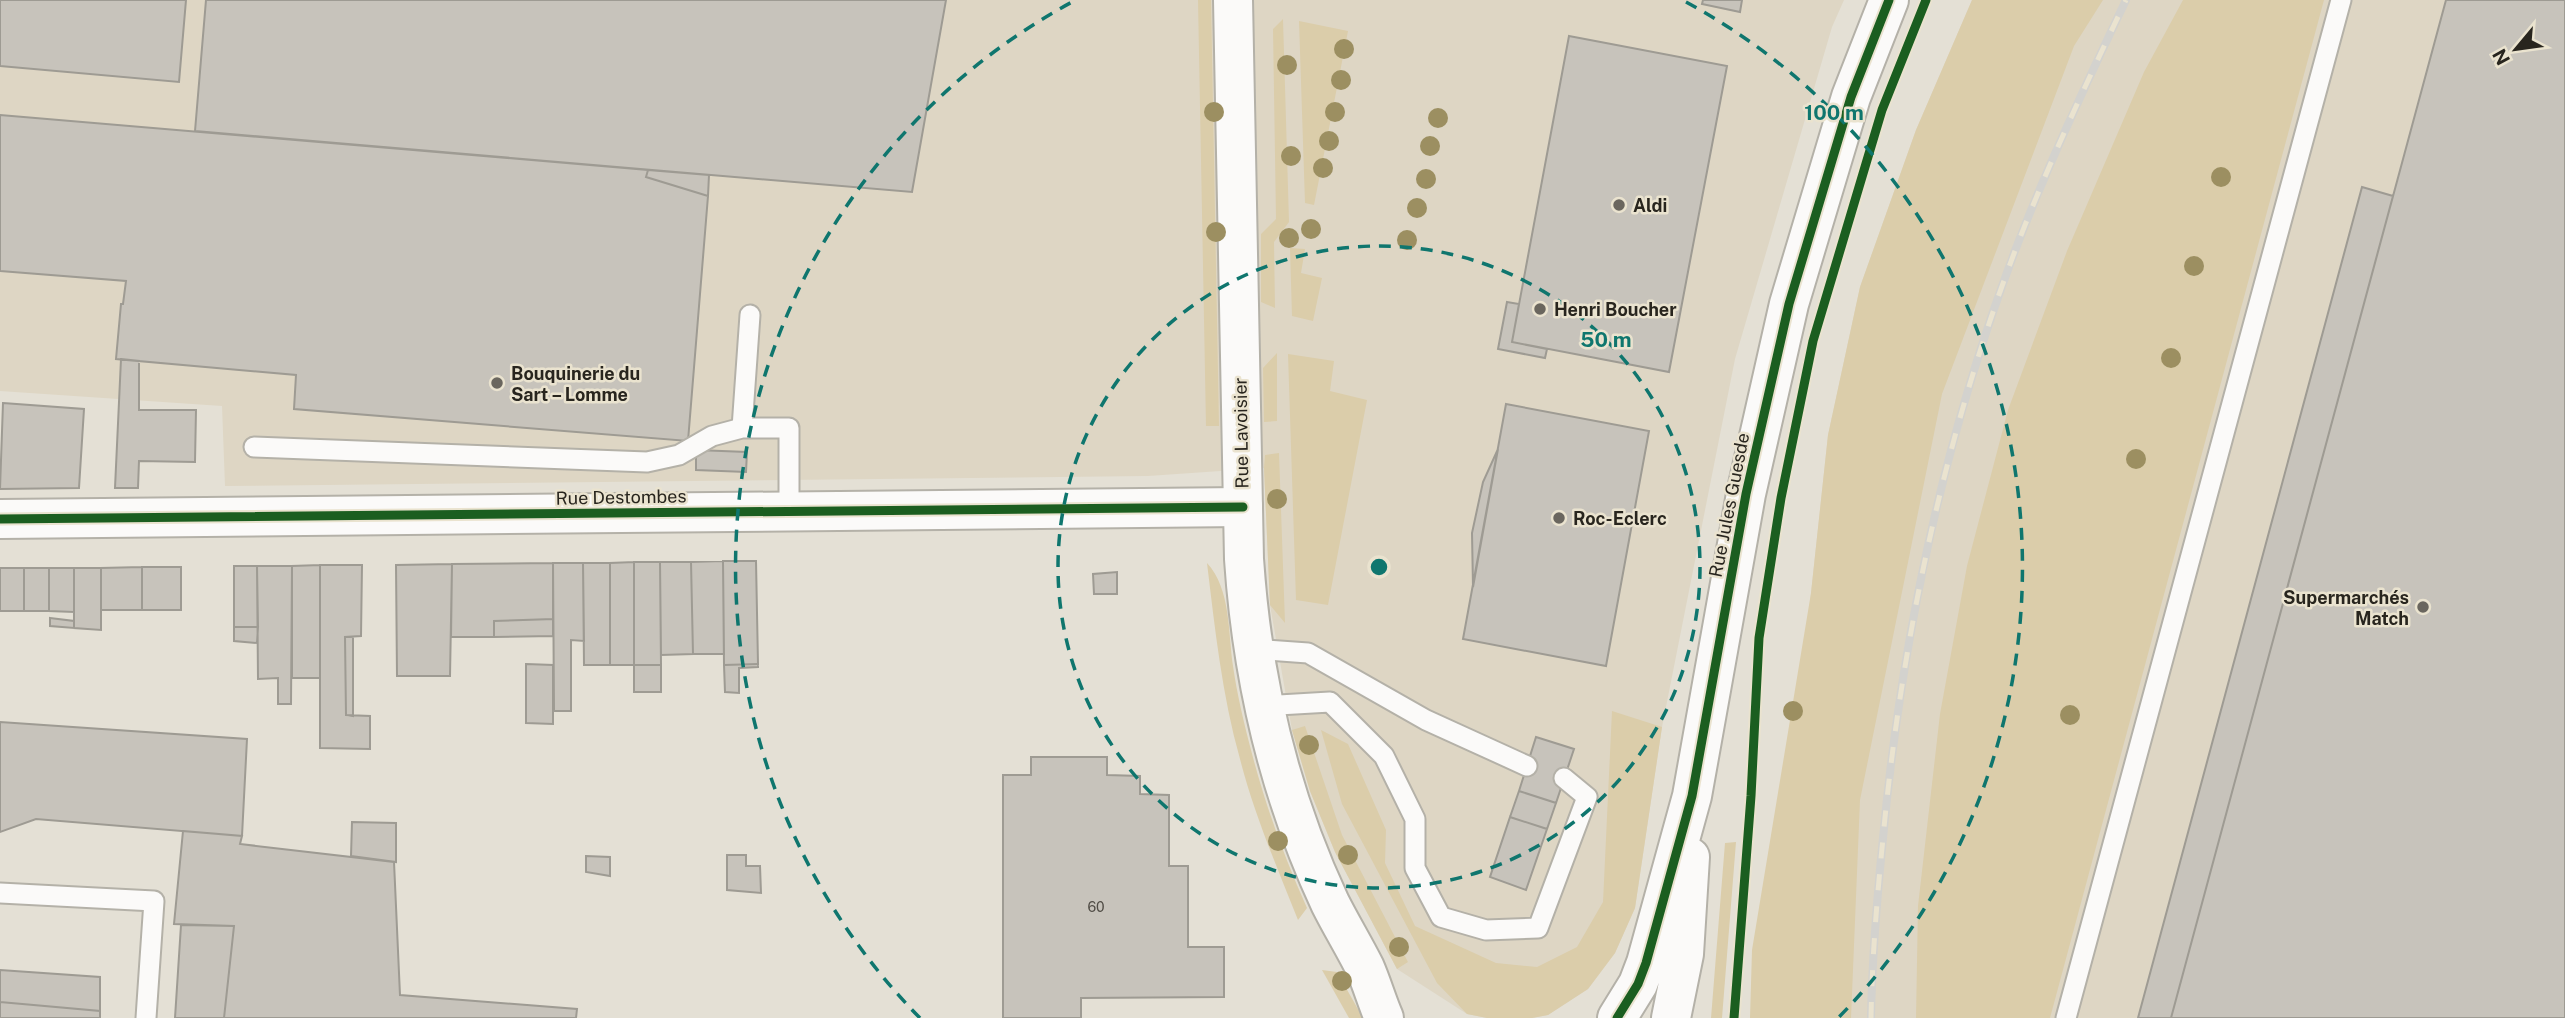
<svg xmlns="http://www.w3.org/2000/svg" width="2565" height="1018" font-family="'Public Sans',sans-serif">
<rect width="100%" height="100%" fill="#e4e0d5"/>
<!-- built -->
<path fill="#ded6c4" d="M0 0H1844L1832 27 1735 359 1662 727 1635 908 1615 953 1588 989 1548 1015 1532 1018H1487L1467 1014 1397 969 1335 852 1310 791 1292 730 1270 605 1264 468 1148 476 225 486 222 406 0 391Z
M1972 0H2565V1018H1772L1811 593 1828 435 1860 287 1916 130Z"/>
<!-- green -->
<path fill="#dbcdaa" d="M1198 0H1211L1219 426H1206Z
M1972 0H2103L2074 46 1942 394 1860 800 1851 1018H1750L1752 950 1811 593 1828 435 1860 287 1916 130Z
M2183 0H2324L2050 1018H1916L1918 906 1940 714 1967 566 2008 410 2067 251 2144 72Z
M1283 19 1289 222 1274 242 1275 308 1261 302V234L1276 219 1273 29Z
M1299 21 1348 31 1314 205 1305 203Z
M1290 248 1305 249 1301 273 1322 278 1313 321 1292 316Z
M1277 353V421L1264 422 1263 368Z
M1288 354 1334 361 1330 391 1367 400 1328 605 1296 600Z
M1279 453 1285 623 1270 605 1264 468 1265 455Z
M1207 563C1231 589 1228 633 1233 666 1237 694 1244 723 1251 750 1265 804 1284 857 1307 908L1298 920C1277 867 1254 814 1240 759 1222 695 1215 629 1207 563Z
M1612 711 1662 727 1635 908 1615 953 1588 989 1548 1015 1532 1018H1487L1467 1014 1437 983 1342 804 1321 730 1348 744 1386 830 1385 863 1415 926 1496 963 1537 967 1577 947 1603 902Z
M1305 726 1342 835 1408 962 1397 969 1335 852 1310 791 1292 730Z
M1736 842 1722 1018H1711L1725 843Z
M1322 970 1337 972 1363 1018H1349Z"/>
<!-- building -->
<path fill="#c7c3bb" stroke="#9e9b93" stroke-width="2" d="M0 0H186L179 82 0 66Z
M206 0H946L912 192 195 131Z
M1703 0H1742L1740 12 1702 4Z
M2446 0H2565V1018H2171Z
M1569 36 1727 66 1669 372 1512 342Z
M0 115 648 170 646 177 708 196 688 441 294 409 296 375 116 359 121 304H123L126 281 0 271Z
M648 170 709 175 708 196 646 177Z
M2362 187 2393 196 2171 1018H2138Z
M1507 302 1519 304 1512 342 1547 349 1545 358 1498 349Z
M121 359 139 361V410H196L195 462 139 461 138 488H115Z
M3 403 84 409 79 488 0 489Z
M1506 404 1649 431 1606 666 1463 639Z
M1498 449 1473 587 1472 533 1483 482Z
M696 450 747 452 746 472 696 470Z
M723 561H756L758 664 724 665Z
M723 561 724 654H693L691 562Z
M634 562H660L661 665H634Z
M634 562V665H610V563Z
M660 562H691L693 654 661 655Z
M553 563H583L584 641 571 640V711H554Z
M553 563V619L494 621V637H451L452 564Z
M583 563H610V665H584Z
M452 564 450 676H397L396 565Z
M320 565V678H292V566Z
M320 565H362L361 636 345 637 346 715 370 716V749L320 748Z
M234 566H257L258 627H234Z
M257 566H292L291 704H278V678L258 679Z
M142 567H181V610H142Z
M142 567V610H101V568Z
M0 568H24V611H0Z
M24 568H49V611H24Z
M49 568H74V612L49 611Z
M74 568H101V630L74 628Z
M1117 572V594H1094L1093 574Z
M50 618 74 621V628L50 626Z
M553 619V636L494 637V621Z
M234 627H258L257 643 234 641Z
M345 637H353V716L346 715Z
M526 664 553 665V724L526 723Z
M758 664V667L739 668V693L725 692 724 665Z
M634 665H661V692H634Z
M0 722 247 739 242 836 36 819 0 832Z
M1536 737 1574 749 1556 803 1519 791Z
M1031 757H1107V775L1140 776V794L1169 795V866H1188V947H1224V997L1081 998V1018H1003V775H1031Z
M1519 791 1556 803 1547 829 1510 817Z
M1510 817 1547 829 1526 890 1490 877Z
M352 822 396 823V862L351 856Z
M183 831 242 836 240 844 394 862 400 995 577 1009 576 1018H224L234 926 174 924Z
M727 855H746V866H760L761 893 727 890Z
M586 856 610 857V876L586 872Z
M181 925 234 926 224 1018H175Z
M0 970 100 977V1011L0 1002Z
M0 1002 100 1011V1018H0Z"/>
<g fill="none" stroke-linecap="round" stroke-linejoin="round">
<!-- lane casing -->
<g stroke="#b4b1a8" stroke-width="23">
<path id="lane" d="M742 428 750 315
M254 447 647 462 679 455 712 436 742 428H789V511
M1252 649 1308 653 1426 720 1527 766
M1263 706 1330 702 1384 756 1415 819V868L1441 917 1486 930 1538 928 1587 797 1564 778
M0 893 154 901 146 1018
M2066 1018 2341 0"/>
</g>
<!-- street casing -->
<g stroke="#b4b1a8" stroke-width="42">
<path id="street" d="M0 519 1243 507"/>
</g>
<!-- secondary casing -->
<g stroke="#b4b1a8" stroke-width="42">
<path id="secondary" d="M1233 0 1244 559C1252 679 1279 794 1330 903 1341 925 1354 946 1365 968 1372 984 1377 1002 1384 1018
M1617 1018 1638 984 1646 963 1692 796 1746 494 1789 304 1851 97 1889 0
M1671 1018 1684 954 1690 857"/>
</g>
<!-- lane -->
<use href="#lane" stroke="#fbfaf9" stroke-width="19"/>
<!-- street -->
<use href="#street" stroke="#fbfaf9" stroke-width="38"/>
<!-- secondary -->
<use href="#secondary" stroke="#fbfaf9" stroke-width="38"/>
<!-- rail casing -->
<g stroke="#d3d2ce" stroke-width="8">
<path id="rail" d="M1871 1018C1872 958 1877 898 1883 838 1902 636 1945 433 2018 243 2050 160 2088 80 2126 0"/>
</g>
<!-- rail -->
<use href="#rail" stroke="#eae3cf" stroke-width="5" stroke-dasharray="16" stroke-linecap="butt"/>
<!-- cycleway casing -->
<g stroke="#eae3cf" stroke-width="13">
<path id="cycleway" d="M0 519 1243 507
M1617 1018 1638 984 1646 963 1692 796 1746 494 1789 304 1851 97 1889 0
M1734 1018 1751 796 1759 638 1781 498 1813 341 1882 110 1926 0"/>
</g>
<!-- cycleway -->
<use href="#cycleway" stroke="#1b5e20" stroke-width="9"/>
</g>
<!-- trees -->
<g fill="#9c8f61">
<circle cx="1344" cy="49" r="10"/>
<circle cx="1287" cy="65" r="10"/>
<circle cx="1341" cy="80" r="10"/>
<circle cx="1214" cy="112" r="10"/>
<circle cx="1335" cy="112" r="10"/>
<circle cx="1438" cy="118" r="10"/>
<circle cx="1329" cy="141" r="10"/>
<circle cx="1430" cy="146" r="10"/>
<circle cx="1291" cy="156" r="10"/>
<circle cx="1323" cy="168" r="10"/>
<circle cx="2221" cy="177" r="10"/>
<circle cx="1426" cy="179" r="10"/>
<circle cx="1417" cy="208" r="10"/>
<circle cx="1311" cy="229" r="10"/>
<circle cx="1216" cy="232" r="10"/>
<circle cx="1289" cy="238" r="10"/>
<circle cx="1407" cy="240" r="10"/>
<circle cx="2194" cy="266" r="10"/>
<circle cx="2171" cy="358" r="10"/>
<circle cx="2136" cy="459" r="10"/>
<circle cx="1277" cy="499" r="10"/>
<circle cx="1793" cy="711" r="10"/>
<circle cx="2070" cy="715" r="10"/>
<circle cx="1309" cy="745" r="10"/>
<circle cx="1278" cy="841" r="10"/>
<circle cx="1348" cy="855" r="10"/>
<circle cx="1399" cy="947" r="10"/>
<circle cx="1342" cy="981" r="10"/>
</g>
<!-- distance rings -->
<g fill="none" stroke="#0f766e" stroke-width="3.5" stroke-dasharray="12 9">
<circle cx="1379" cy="567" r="321"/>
<path d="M920 1018A643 643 0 0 1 1072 2M1686 2A643 643 0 0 1 1838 1018"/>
</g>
<!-- markers -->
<g fill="#6a665e" stroke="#eae3cf" stroke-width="2.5">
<circle cx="1619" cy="205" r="7"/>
<circle cx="1540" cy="309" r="7"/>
<circle cx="497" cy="383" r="7"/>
<circle cx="1559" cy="518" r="7"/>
<circle cx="2423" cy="607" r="7"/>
</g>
<g text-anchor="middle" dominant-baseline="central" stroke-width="5" stroke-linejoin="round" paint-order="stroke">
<!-- number labels -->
<g font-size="14" fill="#504c45">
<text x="1096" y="907">60</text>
</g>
<!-- poi labels -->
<g font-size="18" font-weight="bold" fill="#28251e" stroke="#eae3cf" text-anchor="start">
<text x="1633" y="205">Aldi</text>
<text x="1554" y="309">Henri Boucher</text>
<text x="511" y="373">Bouquinerie du<tspan x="511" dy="21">Sart – Lomme</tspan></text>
<text x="1573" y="518">Roc-Eclerc</text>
<text x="2409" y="597" text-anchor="end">Supermarchés<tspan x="2409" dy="21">Match</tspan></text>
</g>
<!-- street labels -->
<g font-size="18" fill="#28251e" stroke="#eae3cf">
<text transform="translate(1241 433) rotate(-91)">Rue Lavoisier</text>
<text transform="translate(621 497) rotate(-1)">Rue Destombes</text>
<text transform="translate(1729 505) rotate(-79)">Rue Jules Guesde</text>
</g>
</g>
<circle cx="1379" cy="567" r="10" fill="#0f766e" stroke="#eae3cf" stroke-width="3.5"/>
<g font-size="21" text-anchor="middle" font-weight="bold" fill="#0f766e" stroke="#eae3cf" stroke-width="5" stroke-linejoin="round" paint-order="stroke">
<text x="1834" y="120">100 m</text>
<text x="1606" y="347">50 m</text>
</g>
<!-- north arrow -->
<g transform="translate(2516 49) rotate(241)" stroke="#eae3cf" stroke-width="5" paint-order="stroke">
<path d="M0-5L12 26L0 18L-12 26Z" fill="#28251e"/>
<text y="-10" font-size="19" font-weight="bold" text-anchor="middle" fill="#28251e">N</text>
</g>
</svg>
